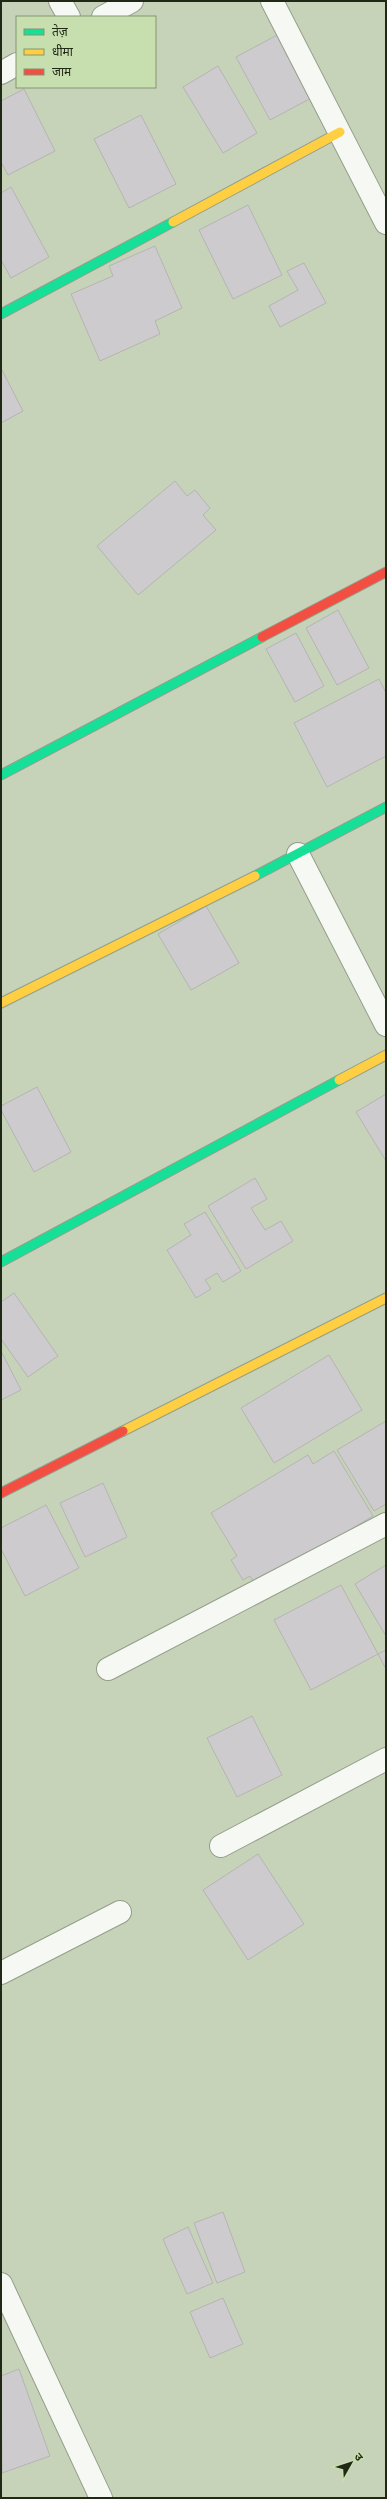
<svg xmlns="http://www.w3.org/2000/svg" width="387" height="2499" font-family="'Space Grotesk','Noto Sans Devanagari',sans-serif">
<rect width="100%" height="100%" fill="#c6d3b9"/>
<!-- building -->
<path fill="#cdcbce" stroke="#b4b5b2" d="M281 33 315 96 270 120 236 57Z
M218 66 257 133 223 153 183 87Z
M24 89 55 151 8 175 1 162V101Z
M141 115 176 184 129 208 94 139Z
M11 187 49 257 11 278 1 260V193Z
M248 205 282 275 233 299 199 230Z
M155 246 182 308 155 321 160 334 100 361 71 294 113 276 109 266Z
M304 263 326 303 280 327 269 306 298 290 287 271Z
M1 368 23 411 1 423Z
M175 481 187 496 195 490 210 508 203 515 216 530 138 595 97 546Z
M338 610 369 668 337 685 306 628Z
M296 633 324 686 295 702 266 649Z
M379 679 386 693V756L327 787 294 723Z
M206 906 239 963 191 990 158 934Z
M37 1087 71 1152 34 1172 1 1110V1106Z
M386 1094V1161L356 1112Z
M255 1178 267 1199 251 1208 265 1230 281 1221 293 1241 246 1269 208 1206Z
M205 1212 241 1271 223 1282 217 1273 205 1280 211 1289 196 1298 167 1250 191 1235 184 1224Z
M14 1293 58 1356 28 1377 1 1339V1302Z
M1 1351 21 1390 1 1400Z
M329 1355 362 1410 274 1463 241 1408Z
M386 1421V1504L374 1511 337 1450Z
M334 1451 373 1516 256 1586 250 1576 243 1580 231 1560 237 1556 211 1513 308 1455 313 1464Z
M103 1483 127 1537 85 1557 60 1503Z
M46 1505 79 1568 25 1596 1 1549V1528Z
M386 1565V1636L355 1584Z
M341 1585 378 1654 311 1690 274 1620Z
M386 1650V1669L378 1654Z
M252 1716 282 1775 237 1797 207 1738Z
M258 1854 304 1924 248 1960 203 1890Z
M223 2212 245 2272 217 2283 194 2223Z
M188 2227 213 2283 187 2294 163 2239Z
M223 2298 243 2344 210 2358 190 2312Z
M19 2369 50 2456 2 2473 1 2376Z"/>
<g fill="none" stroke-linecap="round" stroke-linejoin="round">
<!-- street casing -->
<g stroke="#949e8a" stroke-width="24">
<path id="street" d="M60 1 69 17
M272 1 386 223
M103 17 132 1
M1 73 17 64
M298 854 386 1025
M108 1669 386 1524
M221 1846 386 1759
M1 1973 120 1912
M1 2284 101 2498"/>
</g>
<!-- fast casing -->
<g stroke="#949e8a" stroke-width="11">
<path id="fast" d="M1 314 173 222
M1 775 262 637
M255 876 386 807
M1 1262 339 1080"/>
</g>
<!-- slow casing -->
<g stroke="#949e8a" stroke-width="11">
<path id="slow" d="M173 222 340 132
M1 1003 255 876
M339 1080 386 1055
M123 1431 386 1298"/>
</g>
<!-- jam casing -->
<g stroke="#949e8a" stroke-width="11">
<path id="jam" d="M262 637 386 572
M1 1493 123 1431"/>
</g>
<!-- street -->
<use href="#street" stroke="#f6f8f4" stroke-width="22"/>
<!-- fast -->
<use href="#fast" stroke="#16e098" stroke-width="9"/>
<!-- slow -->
<use href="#slow" stroke="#ffcf43" stroke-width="9"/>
<!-- jam -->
<use href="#jam" stroke="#f24e42" stroke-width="9"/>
</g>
<!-- border -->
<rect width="387" height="2499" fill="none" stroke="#202816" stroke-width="4"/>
<!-- legend -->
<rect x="16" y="16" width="140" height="72" fill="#c7deae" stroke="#849571"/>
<rect x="24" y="29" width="20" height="6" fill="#16e098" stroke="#849571"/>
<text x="52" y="36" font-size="12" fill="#202816">तेज़</text>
<rect x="24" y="49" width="20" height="6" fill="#ffcf43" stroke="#849571"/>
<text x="52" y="56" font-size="12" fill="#202816">धीमा</text>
<rect x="24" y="69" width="20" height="6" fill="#f24e42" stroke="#849571"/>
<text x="52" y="76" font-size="12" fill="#202816">जाम</text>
<!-- north arrow -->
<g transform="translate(351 2463) rotate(51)" stroke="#c7deae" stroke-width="3" paint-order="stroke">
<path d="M0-3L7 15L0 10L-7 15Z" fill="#202816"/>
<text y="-6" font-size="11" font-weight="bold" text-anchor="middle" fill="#202816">उ</text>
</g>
</svg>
